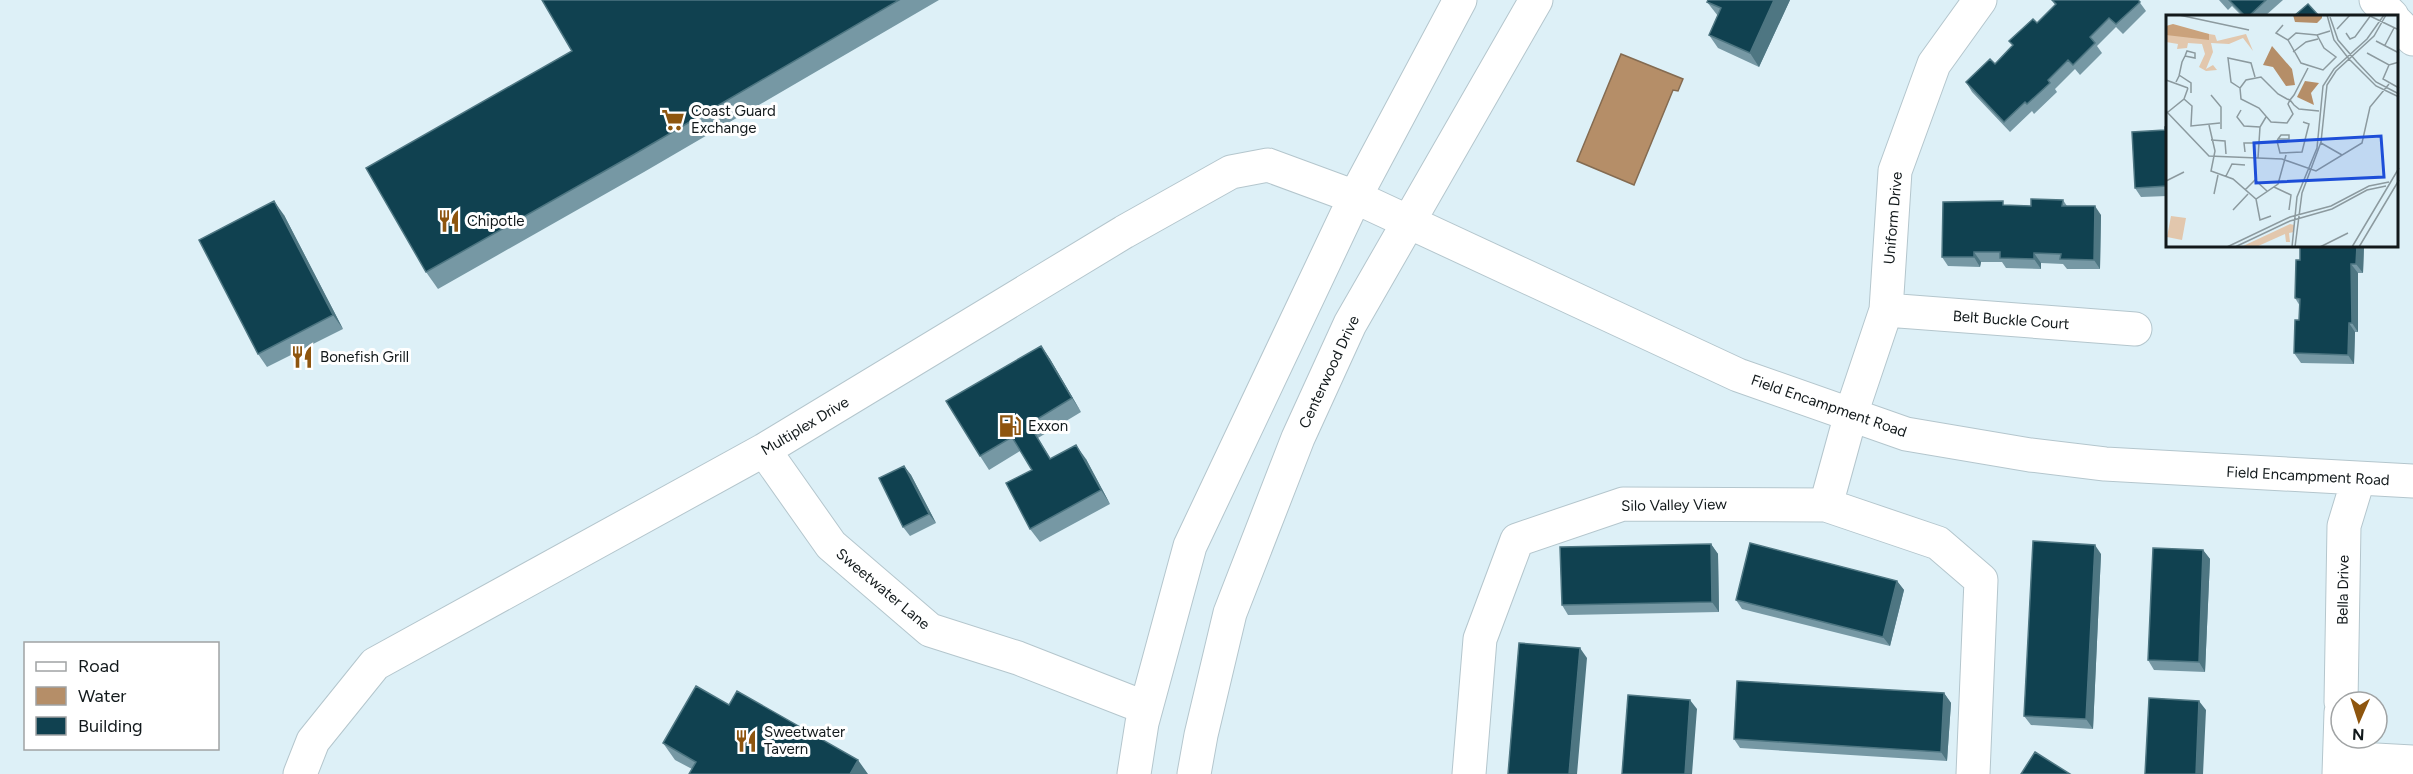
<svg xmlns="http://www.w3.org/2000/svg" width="2413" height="774" font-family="Figtree,sans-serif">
<rect width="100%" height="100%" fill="#ddf0f7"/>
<!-- water -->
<path fill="#b58e68" stroke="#846b51" stroke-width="1.5" d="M1621 54 1683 79 1678 91 1673 90 1634 185 1577 161Z"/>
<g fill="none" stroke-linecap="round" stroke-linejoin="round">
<!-- minor casing -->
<g stroke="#b4c6cd" stroke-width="35">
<path id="minor" d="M2376 0 2392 16
M2396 22 2413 39
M1886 310 2135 329
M764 450 831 545 930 630 1018 658 1146 708
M1826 505 1851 414 1886 310 1895 171 1934 64 1980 0
M2341 702 2344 526 2358 480
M2340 758 2413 762
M300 774 313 741 375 664 764 450 1124 232 1231 172 1268 165 1355 197 1738 375 1906 434 2030 455 2105 464 2413 481
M1134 774 1142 723 1190 546 1355 197 1460 0
M1194 774 1201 735 1230 613 1298 438 1350 324 1536 0
M1469 774 1480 639 1517 540 1623 504 1826 505 1938 543 1981 580 1973 774
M2339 774 2341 712"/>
</g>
<!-- minor -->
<use href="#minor" stroke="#fff" stroke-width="33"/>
</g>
<!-- wall -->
<path fill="#7698a4" d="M542 0H939L644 172 438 289 426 272 572 51Z
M1790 0 1759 67 1718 48 1709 35 1718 16 1707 2Z
M2052 0H2138L2146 11 2123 34 2116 27 2097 46 2102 53 2080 75 2075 69 2055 89 2057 92 2034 114 2032 111 2010 132 1972 92 1966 82 1995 64 2013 46 2009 41 2037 23 2055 5Z
M2219 0H2283L2265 16H2242L2232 6 2228 10Z
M2167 127V196L2141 197 2135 188Z
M2063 200 2067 206 2101 215 2100 269H2067L2063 264 2041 263V269L2006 268 2002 262H1981L1980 267 1948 266 1942 257 2006 205 2031 206Z
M284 215 343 329 267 367 258 354Z
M2364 246 2363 273H2358V332H2355L2354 364 2301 363 2294 353 2299 320 2300 306 2295 298Z
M1041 346 1050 359 1081 412 1038 438 1051 459H1086L1110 504 1040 542 1030 529 1032 470 1020 451 989 470 980 456Z
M904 466 911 475 936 523 910 536 903 527Z
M1711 544 1718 554 1719 612 1568 615 1562 605Z
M2203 550 2210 559 2205 672 2154 670 2148 660Z
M2101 554 2093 729 2031 725 2024 716Z
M1897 581 1904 590 1890 646 1742 609 1736 600Z
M1944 693 1951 703 1947 761 1740 748 1734 739Z
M729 705 692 769 675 760 663 743Z"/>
<!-- shaded-wall -->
<path fill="#4e7682" d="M1774 0H1790L1759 67 1750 53Z
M274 201 284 215 343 329 333 315Z
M2095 206 2101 215 2100 269 2094 260Z
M2357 246H2364L2363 273 2356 264Z
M1974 252 1981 262 1980 267 1974 257Z
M2034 253 2041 263V269L2034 259Z
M2351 264 2358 273V332L2352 323Z
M2349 323 2355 332 2354 364 2348 355Z
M1041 346 1050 359 1081 412 1072 398Z
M1076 445 1086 459 1110 504 1101 490Z
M904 466 911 475 936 523 929 514Z
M1711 544 1718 554 1719 612 1712 602Z
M2095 545 2101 554 2093 729 2086 719Z
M2203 550 2210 559 2205 672 2199 662Z
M1897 581 1904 590 1890 646 1883 637Z
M1580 648 1587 658 1577 774H1569Z
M1944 693 1951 703 1947 761 1941 752Z
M1690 700 1697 709 1692 774H1685Z
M2199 701 2206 710 2203 774H2196Z
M858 760 868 774H850Z"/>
<!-- building -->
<path fill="#104150" stroke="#4e7682" stroke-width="1.5" d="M542 0H899L633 155 426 272 366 168 572 51Z
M1708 0H1774L1750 53 1709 35 1721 8 1707 2Z
M2052 0H2138L2140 2 2116 24 2109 18 2090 37 2095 43 2073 65 2068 60 2048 80 2050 83 2027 104 2025 102 2004 122 1966 82 1990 59 1995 64 2013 45 2009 41 2033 19 2037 23 2056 4Z
M2229 0H2266L2249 16H2245Z
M2308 4 2319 16H2294Z
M2165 127H2167V186L2135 188 2132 132 2165 130Z
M2031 199 2063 200 2062 206H2095L2094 260 2060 259 2061 254 2034 253V259L2000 258V252H1974V257H1942L1943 202 2003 201V205L2031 206Z
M274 201 333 315 258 354 199 240Z
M2300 246H2357L2356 264H2351L2352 323H2349L2348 355 2294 353 2295 320H2299L2300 299 2295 298 2296 260H2300Z
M1041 346 1072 398 1029 424 1050 459 1076 445 1101 490 1030 529 1006 483 1032 470 1012 437 980 456 946 401Z
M904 466 929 514 903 527 879 478Z
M2033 541 2095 545 2086 719 2024 716Z
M1750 543 1897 581 1883 637 1736 600Z
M1711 544 1712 602 1562 605 1560 547Z
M2153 548 2203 550 2199 662 2148 660Z
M1519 643 1580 648 1569 774H1508Z
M1737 681 1944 693 1941 752 1734 739Z
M696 686 729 705 737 691 858 760 850 774H689L696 762 663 743Z
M1628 695 1690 700 1685 774H1622Z
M2149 698 2199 701 2196 774H2145Z
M2035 752 2070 774H2021Z"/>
<!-- icons -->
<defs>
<g id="supermarket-bare" transform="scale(1.8)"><path d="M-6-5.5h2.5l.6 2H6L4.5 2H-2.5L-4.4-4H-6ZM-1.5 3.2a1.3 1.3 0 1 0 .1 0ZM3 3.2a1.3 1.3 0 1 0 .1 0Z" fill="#8e550e" stroke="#fff" stroke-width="2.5" paint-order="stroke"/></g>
<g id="restaurant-bare" transform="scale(1.8)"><path d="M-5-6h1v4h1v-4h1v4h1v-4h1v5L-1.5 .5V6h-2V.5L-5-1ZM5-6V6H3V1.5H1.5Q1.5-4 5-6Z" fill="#8e550e" stroke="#fff" stroke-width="2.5" paint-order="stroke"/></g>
<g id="fuel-bare" transform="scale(1.8)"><path d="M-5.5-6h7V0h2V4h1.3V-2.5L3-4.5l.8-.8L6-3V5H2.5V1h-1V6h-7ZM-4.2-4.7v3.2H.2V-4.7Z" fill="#8e550e" stroke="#fff" stroke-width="2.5" paint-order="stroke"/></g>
</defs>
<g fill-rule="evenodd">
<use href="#supermarket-bare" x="673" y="120"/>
<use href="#restaurant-bare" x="449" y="221"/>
<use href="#restaurant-bare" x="302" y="357"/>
<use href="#fuel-bare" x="1010" y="426"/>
<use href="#restaurant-bare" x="746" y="741"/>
</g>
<g text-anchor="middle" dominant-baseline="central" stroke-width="6" stroke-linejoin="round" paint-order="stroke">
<!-- poi labels -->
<g font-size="15" fill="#12191b" stroke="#fff" text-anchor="start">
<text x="691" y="111">Coast Guard<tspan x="691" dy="17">Exchange</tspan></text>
<text x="467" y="221">Chipotle</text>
<text x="320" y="357">Bonefish Grill</text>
<text x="1028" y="426">Exxon</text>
<text x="764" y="732">Sweetwater<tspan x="764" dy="17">Tavern</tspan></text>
</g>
<!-- street labels -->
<g font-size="15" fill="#12191b" stroke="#fff">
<text transform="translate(1893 218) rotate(-85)">Uniform Drive</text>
<text transform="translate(2011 320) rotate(4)">Belt Buckle Court</text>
<text transform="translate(1329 372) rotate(-65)">Centerwood Drive</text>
<text transform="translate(1829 406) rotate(19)">Field Encampment Road</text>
<text transform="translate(805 426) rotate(-31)">Multiplex Drive</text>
<text transform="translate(2308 476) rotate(3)">Field Encampment Road</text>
<text transform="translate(1674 505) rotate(-1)">Silo Valley View</text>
<text transform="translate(883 589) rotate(40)">Sweetwater Lane</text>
<text transform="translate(2343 590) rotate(-89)">Bella Drive</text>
</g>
</g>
<!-- overview -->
<g transform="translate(2166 15)">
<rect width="232" height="232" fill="#ddf0f7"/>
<path d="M0 12 49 20 51 26 80 19 87 36 77 23 63 29 45 28 47 37 40 54 47 50 51 55 40 56 33 52 39 39 36 29 22 28 21 33 11 34 12 29 0 27ZM5 201 20 203 16 225 1 222ZM124 209 128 210V217L123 218 124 227H120L119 219 90 232H75Z" fill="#e2c7ad"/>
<path d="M7 9 43 19V25L0 20V11Z" fill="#caa27c"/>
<path d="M127 0H156V3L151 8 129 7ZM106 31 126 54 129 70 120 71 107 52 97 50ZM139 66 153 68 145 78 148 90 131 82Z" fill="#b58e68"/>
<path fill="none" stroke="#8c9a9f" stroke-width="1.5" d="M13 0 83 15M161 0 168 25 183 44 210 71 233 82M204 1 233 15M164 2 172 25 191 47 210 67 233 79M117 10 110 18 122 25M171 14 184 0M180 18 184 24 189 22 205 0M151 20 158 33 170 42 157 55 135 48 122 25 130 18 151 20 164 16M210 26 233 38M219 30 228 13M127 37 140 27 152 24M201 38 223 50 233 47M223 50 217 64 233 73M142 53 128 80 124 85 122 89 127 99 121 108 105 107 93 93 75 84 74 73 80 65 95 62 112 79 121 84 124 85 128 90 133 94 153 96M13 60 25 68V78M0 65 22 73M10 67 13 61 16 47 19 41 21 36 29 38V43L19 41M74 73 65 67 62 43 85 48 89 62M45 80 55 92V114M18 84 26 91 25 111 54 108M75 95 71 102 78 111 94 112M0 96 43 141 116 144 150 156 196 128 204 92 223 69M2 97 18 84 22 73M43 110 49 136 45 156 67 164 90 184 112 169 120 140M112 124H123V120H115L112 124 111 126 114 138 136 137 143 109 137 107M45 125 59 126 60 139M155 128 176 140M79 137 78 128H92M92 143 94 112 100 102M60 161 66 149 79 150M0 166 18 157M108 172 125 180 123 195M79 175 89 165 101 176M48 179 52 160M90 184 94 205 105 201M67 195 82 179M61 232 124 202 165 191 203 171 223 167M69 232 124 206 166 194 201 175 220 171M126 232 131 182 151 133 157 71 168 54 201 24 218 0M129 232 136 178 155 127 161 70 170 56 208 21 220 0M154 232 182 218M186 232 233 153M193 232 233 165"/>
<path fill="#1d4ed8" fill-opacity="0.15" stroke="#1d4ed8" stroke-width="3" d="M215 121 218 162 90 168 88 128Z"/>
<rect width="232" height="232" fill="none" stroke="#12191b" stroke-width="3"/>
</g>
<!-- legend -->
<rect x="24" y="642" width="195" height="108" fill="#ffffff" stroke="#a0a3a4" stroke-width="1.5"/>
<rect x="36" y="662" width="30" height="9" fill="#ffffff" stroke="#a0a3a4" stroke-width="1.5"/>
<text x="78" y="672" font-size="18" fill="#12191b">Road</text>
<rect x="36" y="687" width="30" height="18" fill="#b58e68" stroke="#a0a3a4" stroke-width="1.5"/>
<text x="78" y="702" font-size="18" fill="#12191b">Water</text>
<rect x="36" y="717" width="30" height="18" fill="#104150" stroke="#a0a3a4" stroke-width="1.5"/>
<text x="78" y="732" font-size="18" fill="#12191b">Building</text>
<!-- north arrow -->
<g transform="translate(2359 720) rotate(183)"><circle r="28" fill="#ffffff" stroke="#a0a3a4" stroke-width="1.5"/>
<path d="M0-4.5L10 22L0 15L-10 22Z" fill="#8e550e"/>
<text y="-9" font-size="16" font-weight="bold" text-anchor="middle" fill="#12191b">N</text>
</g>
</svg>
